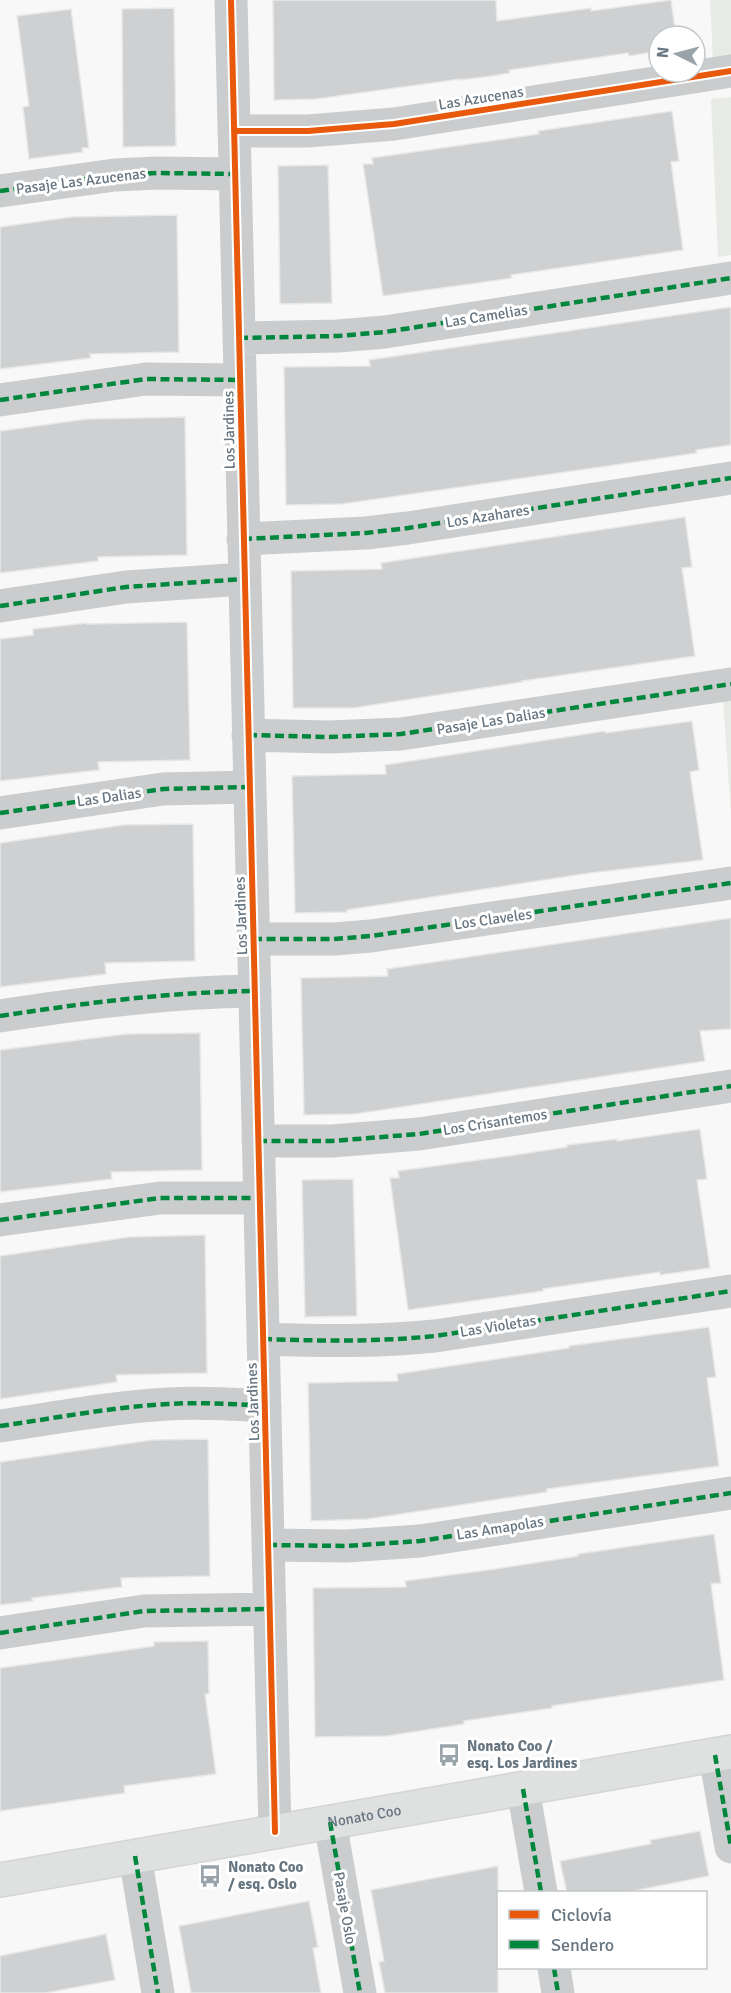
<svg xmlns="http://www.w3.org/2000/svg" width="731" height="1993" font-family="Signika,sans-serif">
<rect width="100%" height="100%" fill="#f8f8f8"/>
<!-- green -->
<path fill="#e7eae5" d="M710 0H731V57L713 60Z
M731 97V255L718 257 711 99Z
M731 699V814L723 700Z"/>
<!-- building -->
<path fill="#cfd0d1" stroke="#e8e8e8" stroke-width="1.5" d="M273 0H496L497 21 591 8V11L671 0 676 36H659V51L629 56 628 53 509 70 510 73 485 77 460 80V79L316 99 274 100Z
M174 8 176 146 123 147 122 9Z
M71 9 89 148H82L83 152 29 159 23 107 29 106 17 16Z
M672 111 679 161 671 162 683 250 511 275 512 278 478 283 383 296 363 164H373L372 158 539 134 538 131Z
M328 165 332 303 280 304 278 166Z
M177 215 179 352 90 354 91 358 0 369V227L71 217Z
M731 307V445L696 450 697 453 608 466 342 504 286 505 284 367 370 366 369 360Z
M185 417 187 555 98 557V561L0 573V431L87 419Z
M685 517 692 567 682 568 695 656 522 681 523 682 353 708H293L291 571 382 569 381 563Z
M187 622 190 760 98 762 99 770 0 781V639L33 635V629L87 623V624Z
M692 721 699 770 690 772 703 860 590 873 347 910V912L295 913 292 776 386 774 385 765 605 731V733Z
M193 824 195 961 105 963 106 974 0 987V843L123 825Z
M731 918V1029L700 1031 705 1061 355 1114 304 1115 301 978 388 976 387 969Z
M200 1033 202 1170 111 1172 112 1179 0 1192V1050L126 1034Z
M700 1129 707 1179 697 1180 710 1268 660 1275V1272L543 1289V1291L408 1310 390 1178H399L398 1171 508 1156 567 1147V1145L617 1139V1141Z
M353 1179 357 1316 305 1317 302 1180Z
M205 1235 207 1373 116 1375 117 1382 0 1399V1256L129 1237Z
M709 1327 716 1377 707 1378 719 1466 547 1489V1492L368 1519 311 1521 308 1383 398 1381 397 1374 569 1348V1346Z
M208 1439 210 1576 121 1578 122 1587 32 1598 33 1601 0 1605V1462L152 1440Z
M714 1534 721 1583 711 1584 724 1680 552 1706V1708L464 1721V1724L387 1736 315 1737 313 1588 406 1587 405 1581 495 1569 578 1556V1554Z
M208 1641 209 1694H205L216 1774 124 1786 125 1793 0 1811V1668L154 1646V1642Z
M700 1831 709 1876 623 1893H567L560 1861 651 1844 650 1840Z
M498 1866V1993H385L379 1962 384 1961 371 1890Z
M309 1901 318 1947 313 1948 321 1993H191L179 1926Z
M106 1934 115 1980 45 1993H0V1956Z"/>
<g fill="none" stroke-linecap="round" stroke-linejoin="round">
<!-- major casing -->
<g stroke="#d4d5d6" stroke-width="36">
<g id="major">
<path id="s1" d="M0 1880 731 1752"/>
</g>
</g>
<!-- minor -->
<path stroke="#cbcccd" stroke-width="33" d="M231 0 275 1832
M234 131H308L394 124 731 71
M0 191 115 175 157 173 235 174
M239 338 338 336 385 332 731 278
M0 400 146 379 240 380
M243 539 366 533 408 528 731 478
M0 606 126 587 244 579
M248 735 329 737 401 734 731 684
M0 813 163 789 249 787
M253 939H334L371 936 731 883
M0 1016C85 1003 169 992 255 991
M258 1141H332L419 1134 731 1086
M0 1220 160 1198H260
M263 1339C321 1341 377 1342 435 1336L731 1291
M0 1426C56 1418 112 1407 168 1404 201 1402 233 1404 265 1406
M268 1545 346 1546 420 1541 731 1493
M0 1633 144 1611 270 1609
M715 1755 731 1847
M523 1789 541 1892
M330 1822 360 1993
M135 1856 158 1993
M554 1968 558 1993"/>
<!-- major -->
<use href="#major" stroke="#dfe0e0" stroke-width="33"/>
<!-- quiet -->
<path stroke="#00873e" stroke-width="4.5" stroke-dasharray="9 4.5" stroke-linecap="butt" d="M0 191 115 175 157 173 235 174
M239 338 338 336 385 332 731 278
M0 400 146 379 240 380
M243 539 366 533 408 528 731 478
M0 606 126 587 244 579
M248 735 329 737 401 734 731 684
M0 813 163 789 249 787
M253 939H334L371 936 731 883
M0 1016C85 1003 169 992 255 991
M258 1141H332L419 1134 731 1086
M0 1220 160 1198H260
M263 1339C321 1341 377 1342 435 1336L731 1291
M0 1426C56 1418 112 1407 168 1404 201 1402 233 1404 265 1406
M268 1545 346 1546 420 1541 731 1493
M0 1633 144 1611 270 1609
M715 1755 731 1847
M523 1789 541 1892
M330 1822 360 1993
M135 1856 158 1993
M554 1968 558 1993"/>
<!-- cycleway casing -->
<g stroke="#fff" stroke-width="10">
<path id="cycleway" d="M231 0 275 1832
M234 131H308L394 124 731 71"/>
</g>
<!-- cycleway -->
<use href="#cycleway" stroke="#e8590c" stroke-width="6"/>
</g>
<!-- icons -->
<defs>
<g id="bus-bare" transform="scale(1.8)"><path d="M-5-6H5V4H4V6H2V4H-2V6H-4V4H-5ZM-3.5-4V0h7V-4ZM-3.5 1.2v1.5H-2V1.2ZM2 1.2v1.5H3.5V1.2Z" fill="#99a3aa" stroke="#fff" stroke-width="2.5" paint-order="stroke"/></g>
</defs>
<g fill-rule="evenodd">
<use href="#bus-bare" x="449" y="1755"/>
<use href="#bus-bare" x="210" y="1876"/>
</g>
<g text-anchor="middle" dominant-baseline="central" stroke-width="6" stroke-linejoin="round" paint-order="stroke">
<!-- street labels -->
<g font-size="15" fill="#667580" stroke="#fff">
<text transform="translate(481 98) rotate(-9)">Las Azucenas</text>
<text transform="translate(81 181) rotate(-7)">Pasaje Las Azucenas</text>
<text transform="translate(486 316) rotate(-9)">Las Camelias</text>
<text transform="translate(229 430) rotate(-91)">Los Jardines</text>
<text transform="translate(488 516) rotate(-9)">Los Azahares</text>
<text transform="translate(491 721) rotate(-9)">Pasaje Las Dalias</text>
<text transform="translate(109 797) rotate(-8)">Las Dalias</text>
<text transform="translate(241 916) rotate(-92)">Los Jardines</text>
<text transform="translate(493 919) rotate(-8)">Los Claveles</text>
<text transform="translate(495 1122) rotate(-9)">Los Crisantemos</text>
<text transform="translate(498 1326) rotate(-9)">Las Violetas</text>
<text transform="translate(253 1402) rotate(-92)">Los Jardines</text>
<text transform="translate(500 1528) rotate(-9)">Las Amapolas</text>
<text stroke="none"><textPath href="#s1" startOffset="370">Nonato Coo</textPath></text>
<text transform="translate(345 1908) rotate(80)">Pasaje Oslo</text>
</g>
<!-- poi labels -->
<g font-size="15" font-weight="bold" fill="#667580" stroke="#fff" text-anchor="start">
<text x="467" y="1746">Nonato Coo /<tspan x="467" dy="17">esq. Los Jardines</tspan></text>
<text x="228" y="1867">Nonato Coo<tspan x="228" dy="17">/ esq. Oslo</tspan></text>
</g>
</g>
<!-- legend -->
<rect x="497" y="1891" width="210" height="78" fill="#ffffff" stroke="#c2c8cc" stroke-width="1.5"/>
<rect x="509" y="1910" width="30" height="9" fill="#e8590c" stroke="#c2c8cc" stroke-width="1.5"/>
<text x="551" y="1921" font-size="18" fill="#667580">Ciclovía</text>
<rect x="509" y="1940" width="30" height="9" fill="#00873e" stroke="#c2c8cc" stroke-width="1.5"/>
<text x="551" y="1951" font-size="18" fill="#667580">Sendero</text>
<!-- north arrow -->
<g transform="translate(677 54) rotate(276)"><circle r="28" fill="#ffffff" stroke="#c2c8cc" stroke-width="1.5"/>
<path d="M0-4.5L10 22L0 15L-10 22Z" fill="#99a3aa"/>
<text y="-9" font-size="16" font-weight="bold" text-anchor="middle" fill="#667580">N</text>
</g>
</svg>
